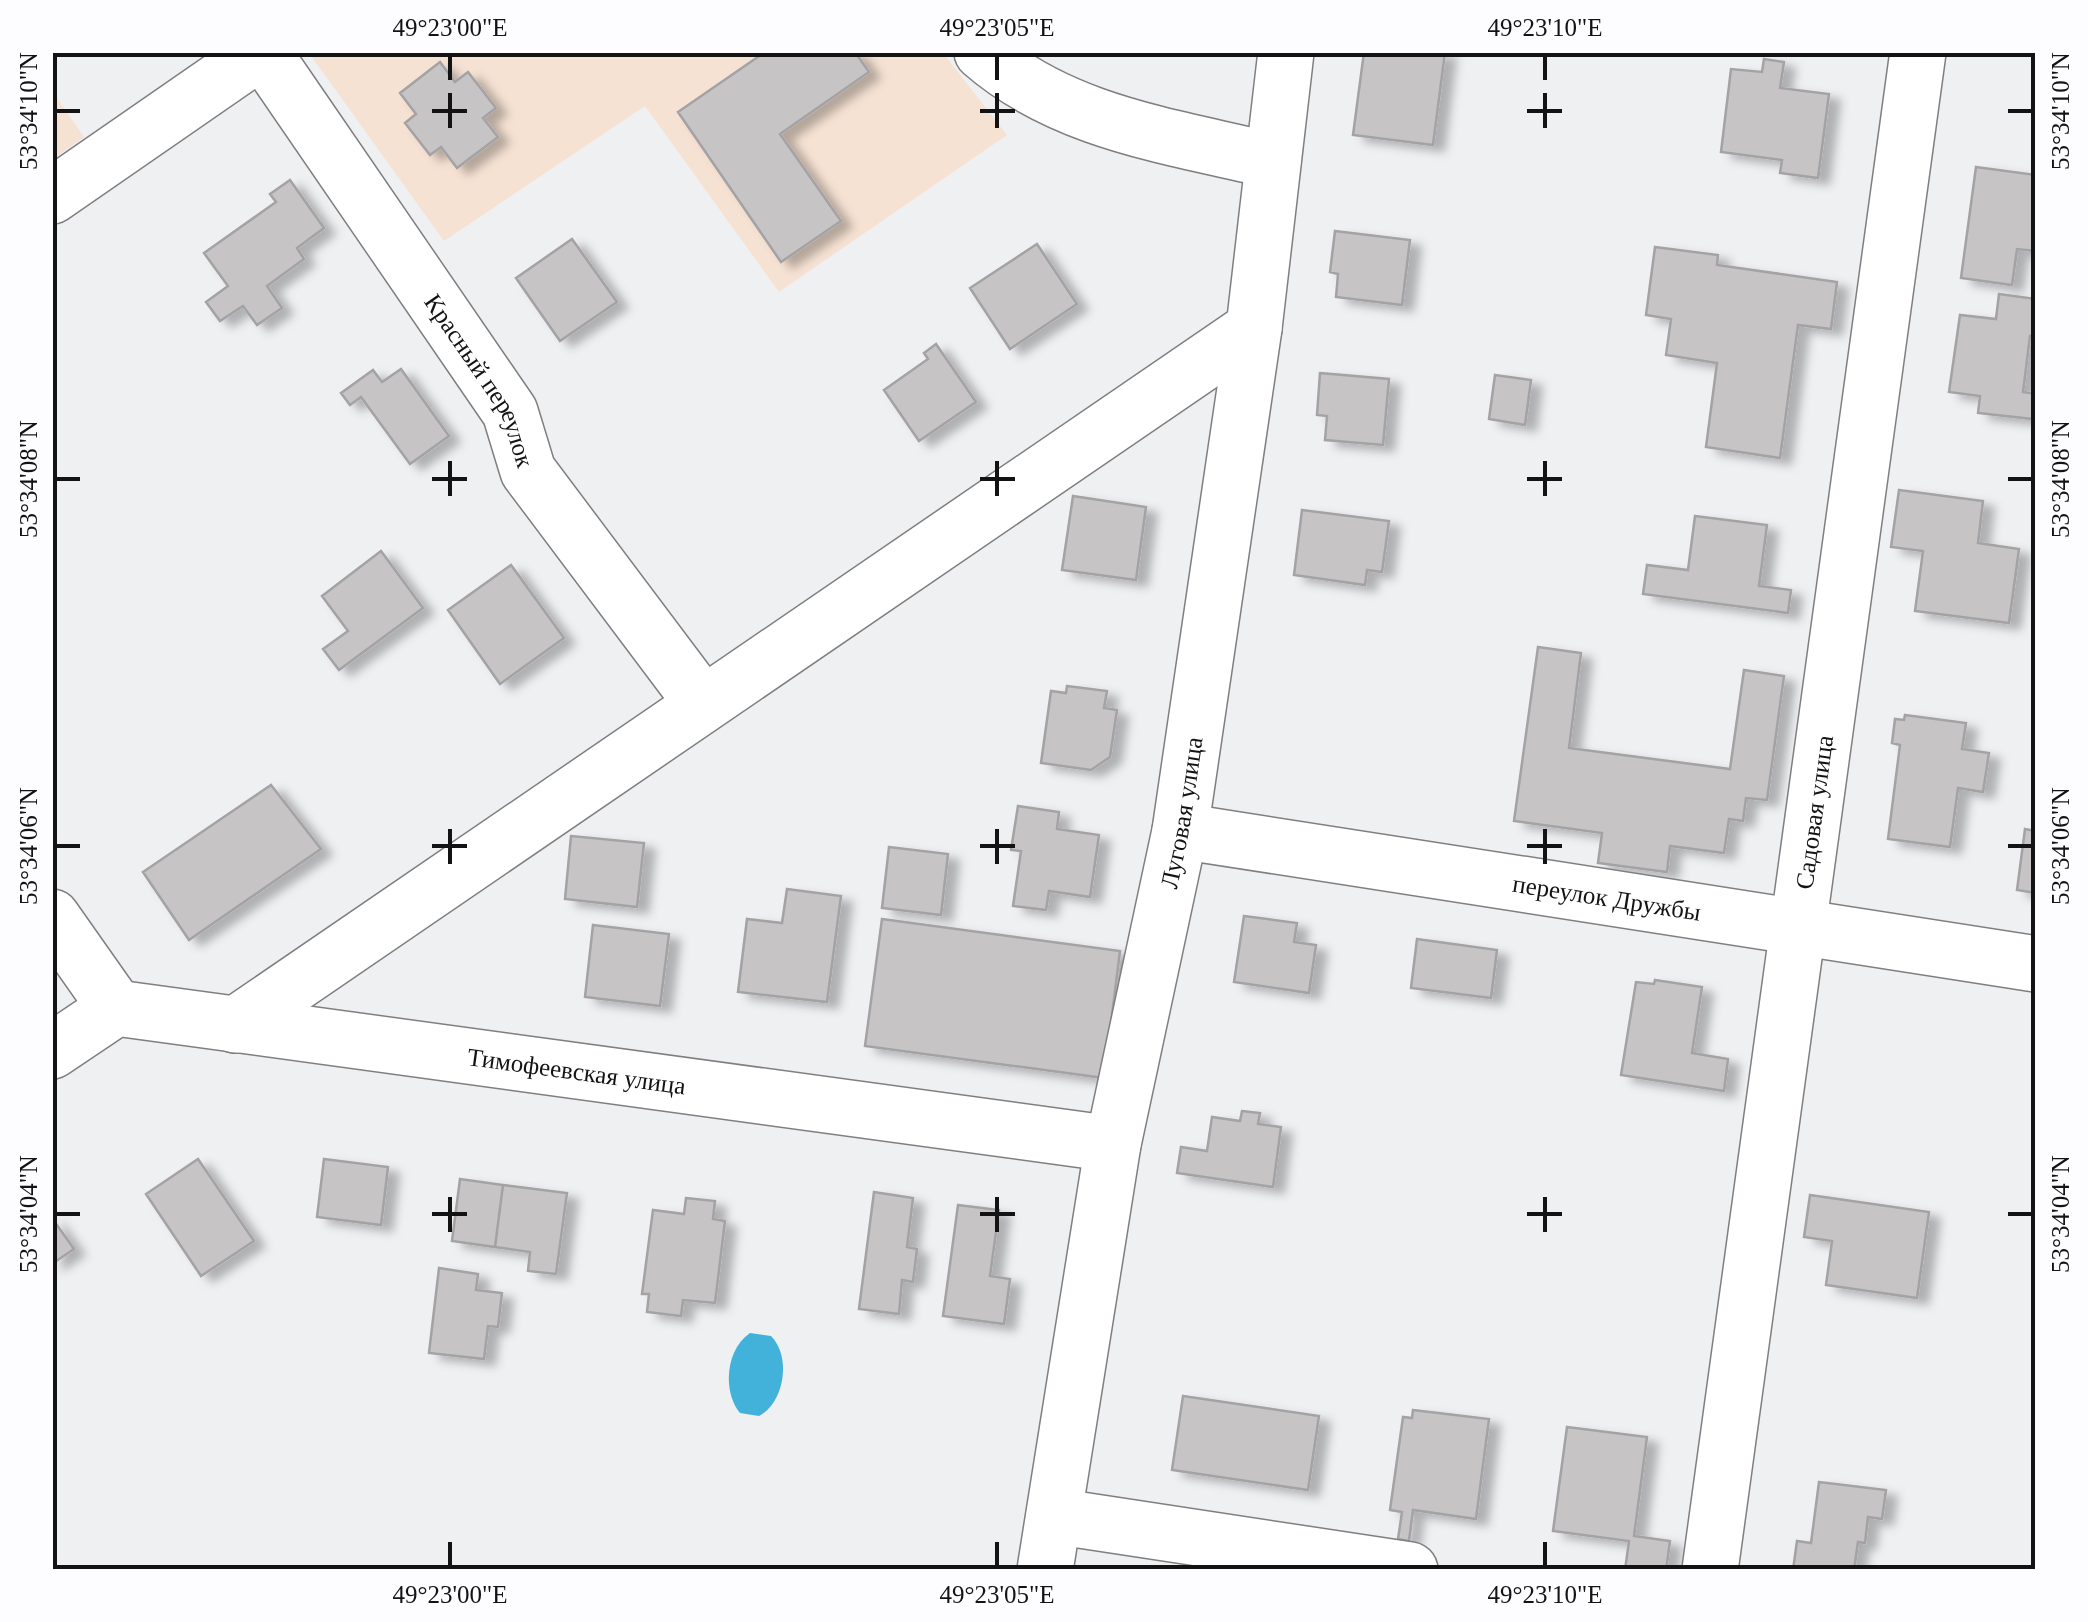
<svg xmlns="http://www.w3.org/2000/svg" width="2088" height="1622" font-family="Georgia,serif">
<defs>
<filter id="shadow"><feDropShadow dx="11" dy="6" stdDeviation="5" flood-color="#0004"/></filter>
</defs>
<rect width="100%" height="100%" fill="#eff0f2"/>
<!-- commercial -->
<path fill="#f6e2d3" d="M309 53H943L1007 135 779 292 645 106 444 241Z
M53 92 84 137 53 159H52Z"/>
<!-- water -->
<path fill="#42b2da" d="M750 1333 771 1336C792 1357 784 1403 759 1416L740 1413C722 1391 726 1349 750 1333Z"/>
<!-- building -->
<path fill="#c7c4c6" stroke="#a4a2a4" stroke-width="2.5" filter="url(#shadow)" d="M765 52H855L869 72 780 134 841 221 781 262 678 112Z
M1364 52H1445L1433 145 1353 135Z
M1764 59 1784 62 1780 88 1829 94 1818 178 1780 173 1782 160 1721 152 1731 69 1762 72Z
M440 62 455 82 468 72 496 108 483 118 498 137 457 168 441 147 430 155 405 123 416 114 400 93Z
M1976 167 2036 175V251L2017 249 2012 285 1961 278Z
M290 180 324 228 297 248 304 259 267 286 282 308 257 325 243 306 220 321 206 302 228 286 204 253 276 202 270 194Z
M1335 231 1410 240 1402 305 1336 297 1338 274 1330 272Z
M572 239 617 302 560 341 516 278Z
M1037 244 1077 304 1010 349 970 288Z
M1655 247 1718 255 1717 265 1837 282 1831 329 1798 325 1780 458 1706 447 1717 363 1666 355 1671 319 1646 315Z
M1999 294 2036 299V337L2030 336 2023 392 2036 394 2033 419 1978 413 1980 396 1949 392 1960 315 1996 319Z
M936 344 976 402 919 441 884 390 928 359 924 353Z
M401 369 449 436 410 464 361 397 350 405 341 393 373 370 382 382Z
M1320 373 1389 379 1383 445 1325 440 1327 416 1317 415Z
M1495 375 1531 380 1525 425 1489 419Z
M1899 490 1983 501 1978 543 2019 549 2009 623 1915 611 1923 551 1891 547Z
M1073 496 1146 507 1136 580 1062 570Z
M1302 510 1389 521 1382 572 1367 570 1365 585 1294 575Z
M1695 516 1767 525 1759 586 1791 590 1788 613 1643 594 1647 565 1688 570Z
M381 551 423 608 339 670 323 649 348 631 322 596Z
M511 565 564 638 500 684 448 610Z
M1538 647 1581 653 1569 748 1730 769 1744 670 1784 676 1767 800 1746 798 1743 821 1729 819 1724 853 1670 846 1667 872 1598 863 1602 833 1514 821Z
M1067 686 1107 691 1104 708 1117 710 1110 757 1091 770 1041 763 1051 691 1066 693Z
M1905 715 1966 723 1962 749 1989 753 1983 792 1958 788 1950 847 1888 839 1900 745 1892 743 1895 719 1904 720Z
M271 785 321 849 189 940 143 872Z
M1018 806 1059 812 1057 829 1099 835 1090 897 1049 891 1046 910 1013 906 1021 851 1011 850Z
M2025 829 2036 831V893L2017 890Z
M571 836 644 843 637 907 565 899Z
M889 847 948 854 941 915 882 908Z
M787 889 841 896 827 1002 738 992 747 919 782 923Z
M1244 916 1297 923 1294 942 1316 945 1309 993 1234 982Z
M882 919 1120 951 1104 1078 865 1046Z
M593 925 669 934 660 1006 585 997Z
M1417 939 1497 950 1491 998 1411 988Z
M1655 980 1702 987 1692 1053 1728 1059 1724 1091 1621 1075 1636 982 1654 984Z
M1242 1111 1260 1113 1258 1124 1281 1127 1273 1187 1177 1173 1181 1147 1207 1151 1212 1117 1240 1121Z
M198 1159 254 1241 201 1276 146 1194Z
M324 1159 388 1167 381 1225 317 1217Z
M460 1179 503 1185 495 1247 452 1241Z
M503 1185 567 1193 556 1274 528 1271 530 1252 495 1247Z
M874 1192 913 1198 907 1247 917 1249 913 1282 902 1280 899 1314 859 1309Z
M1810 1195 1929 1212 1917 1298 1826 1285 1832 1241 1804 1237Z
M686 1198 715 1201 713 1219 725 1221 715 1303 683 1300 681 1316 647 1312 649 1294H642L653 1210 684 1214Z
M958 1205 999 1210 990 1276 1010 1279 1004 1324 943 1316Z
M52 1218 74 1249 52 1264Z
M439 1268 478 1274 476 1290 502 1293 498 1327 488 1326 484 1359 429 1353Z
M1183 1396 1319 1416 1308 1490 1172 1470Z
M1413 1410 1489 1419 1476 1519 1413 1510 1409 1541 1398 1539 1402 1512 1390 1510 1403 1417 1412 1418Z
M1567 1427 1647 1437 1634 1536 1670 1541 1666 1570H1625L1629 1541 1553 1531Z
M1819 1482 1886 1490 1882 1519 1868 1517 1865 1543 1858 1542 1854 1570H1793L1797 1541 1811 1543Z"/>
<g fill="none" stroke-linecap="round" stroke-linejoin="round">
<!-- minor casing -->
<g stroke="#7f7f81" stroke-width="58">
<g id="minor">
<path id="s1" d="M263 52 510 412 528 471 703 704"/>
<path d="M982 52C1063 123 1172 136 1273 161"/>
<path d="M52 196 260 52"/>
<path id="s2" d="M1180 831 2036 964"/>
<path d="M52 917 116 1008"/>
<path d="M235 1025 1254 328"/>
<path id="s3" d="M52 1051 116 1008 1113 1144"/>
<path d="M1054 1516 1410 1570"/>
<path id="s4" d="M1045 1570 1113 1144 1180 831 1254 328 1286 52"/>
<path id="s5" d="M1710 1570 1918 52"/>
</g>
</g>
<!-- minor -->
<use href="#minor" stroke="#fff" stroke-width="55"/>
</g>
<!-- ticks -->
<path fill="none" stroke="#131314" stroke-width="4" d="M450 55V80M997 55V80M1545 55V80M450 93V128M997 93V128M1545 93V128M55 111H80M432 111H467M980 111H1015M1527 111H1562M2008 111H2033M450 461V496M997 461V496M1545 461V496M55 479H80M432 479H467M980 479H1015M1527 479H1562M2008 479H2033M450 829V864M997 829V864M1545 829V864M55 846H80M432 846H467M980 846H1015M1527 846H1562M2008 846H2033M450 1197V1232M997 1197V1232M1545 1197V1232M55 1214H80M432 1214H467M980 1214H1015M1527 1214H1562M2008 1214H2033M450 1542V1567M997 1542V1567M1545 1542V1567"/>
<g text-anchor="middle" dominant-baseline="central" stroke-width="8" stroke-linejoin="round" paint-order="stroke">
<!-- street labels -->
<g font-size="25" fill="#131314" stroke="#fdfdff">
<text stroke="none"><textPath href="#s1" startOffset="395">Красный переулок</textPath></text>
<text stroke="none"><textPath href="#s5" startOffset="765">Садовая улица</textPath></text>
<text stroke="none"><textPath href="#s4" startOffset="770">Луговая улица</textPath></text>
<text stroke="none"><textPath href="#s2" startOffset="432">переулок Дружбы</textPath></text>
<text stroke="none"><textPath href="#s3" startOffset="542">Тимофеевская улица</textPath></text>
</g>
</g>
<!-- border -->
<rect width="2088" height="1622" fill="none" stroke="#fdfdff" stroke-width="110"/>
<rect x="55" y="55" width="1978" height="1512" fill="none" stroke="#131314" stroke-width="4"/>
<g font-size="25" text-anchor="middle" fill="#131314">
<text x="450" y="36">49°23'00"E</text>
<text x="997" y="36">49°23'05"E</text>
<text x="1545" y="36">49°23'10"E</text>
<text transform="translate(28 111) rotate(-90)" y="9">53°34'10"N</text>
<text transform="translate(2060 111) rotate(-90)" y="9">53°34'10"N</text>
<text transform="translate(28 479) rotate(-90)" y="9">53°34'08"N</text>
<text transform="translate(2060 479) rotate(-90)" y="9">53°34'08"N</text>
<text transform="translate(28 846) rotate(-90)" y="9">53°34'06"N</text>
<text transform="translate(2060 846) rotate(-90)" y="9">53°34'06"N</text>
<text transform="translate(28 1214) rotate(-90)" y="9">53°34'04"N</text>
<text transform="translate(2060 1214) rotate(-90)" y="9">53°34'04"N</text>
<text x="450" y="1603">49°23'00"E</text>
<text x="997" y="1603">49°23'05"E</text>
<text x="1545" y="1603">49°23'10"E</text>
</g>
</svg>
